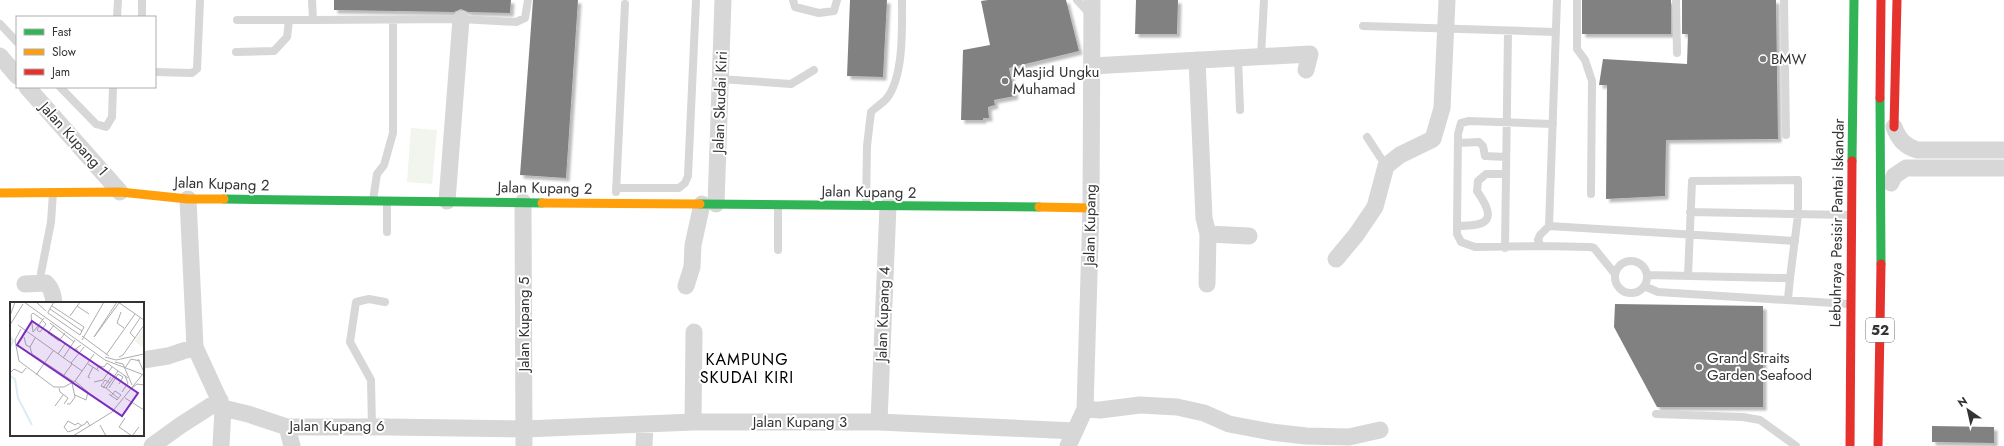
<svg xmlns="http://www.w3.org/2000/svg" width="2004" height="446" font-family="Jost,sans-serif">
<defs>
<filter id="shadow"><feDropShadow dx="3.5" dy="3.5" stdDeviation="1" flood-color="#0004"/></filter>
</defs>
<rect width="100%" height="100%" fill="#fff"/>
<!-- green -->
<path fill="#f1f5ed" d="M411 128 437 130 432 184 407 182Z"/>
<!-- building -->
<path fill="#818181" filter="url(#shadow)" d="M334 0H511L510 13 468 12 461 9 454 12 334 10Z
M533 0H578L566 178 520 175Z
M850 0H887L883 77 847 76Z
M988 0H1066L1079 51 1009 68 1015 96 994 100 995 105 988 107 989 118H983V120H961L963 50 990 45 981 1Z
M1136 0H1178L1177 34H1135Z
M1582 0H1671V34H1582Z
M1682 0H1776L1778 139 1666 140 1665 196 1606 199 1607 85H1599L1603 59 1687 64 1688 34H1682Z
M1615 304 1763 306V407H1657L1614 327Z
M1932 426 1994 427V443L1932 442Z"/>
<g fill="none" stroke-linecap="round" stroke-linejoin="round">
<!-- lane -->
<path stroke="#d7d7d7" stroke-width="8" d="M312 0 313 20 461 19 516 22 525 18 528 0
M793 0 795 7 819 13 834 11 837 0
M1077 0 1090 14
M1577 0V49L1585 60 1592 81 1591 194
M1676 0 1677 53
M1784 0 1786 135
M117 17 118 0
M142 17V0
M237 20H313
M0 24 17 42
M1363 26 1555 32
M236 52 274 51 287 37 289 21
M1261 56 1264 0
M1238 57 1240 110
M155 72 192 73 197 69 200 0
M720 79 791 84 814 70
M60 87 96 124 106 127 112 117 113 87
M1553 124 1469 121 1461 123 1458 134 1457 226V234L1461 242 1475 247 1541 246 1538 240 1540 235 1549 226 1557 0
M1367 137 1386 166
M1458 143 1479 142 1483 146 1485 156 1506 157
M616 188H679L685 183 688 176 696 0
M616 192 625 4
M373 200 377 174 384 165 393 133V20
M866 205 867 146 871 112C876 107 883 103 887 98 904 76 902 27 902 0
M778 206V250
M1690 212 1850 215
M1457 226C1489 226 1497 220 1477 191L1478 181 1486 174H1506
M1549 226 1795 241
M387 232V202
M1541 246 1590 247 1594 248 1615 274
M1505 248 1508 32
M1615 277a16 16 0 1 1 32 0a16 16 0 1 1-32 0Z
M41 273 51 222 53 193
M1647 275 1777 278H1790L1798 215V180L1692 181 1688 276
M1644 286 1658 292 1849 304
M1788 299 1790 278
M1656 414 1743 417 1760 420 1796 446
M372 427 371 380 350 342 356 302 369 299 385 302"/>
<!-- street -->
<path stroke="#d7d7d7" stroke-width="17" d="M0 56 17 76
M1197 60 1204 218 1208 234 1249 236
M1092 66 1310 54 1306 70
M27 87 120 192
M1894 127C1899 140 1905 146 1917 150H2004
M1891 183 1894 176 1906 168H2004
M188 199 195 347 223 408 248 414 287 427H388L525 429 693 422H879L1075 431
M447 201 461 19
M523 202 524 446
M716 204 723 0
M1336 259 1356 235 1375 207 1386 166 1400 155 1433 139 1442 108 1447 0
M25 284 46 283C52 289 53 295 54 303
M1207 284 1208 234
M686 286 692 267 693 245 702 204
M143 360 168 356 195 347
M1085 409 1100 410 1140 405 1177 407 1204 413 1229 424 1271 432 1306 436 1349 437 1380 430
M693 422 694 332
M879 422 888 206
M287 427 292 446
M152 446 181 425 220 400
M221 446 223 408
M644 446 645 424
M1068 446 1085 409 1091 208 1092 0"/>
<!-- fast -->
<path stroke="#30b455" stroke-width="9" d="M1880 98 1881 264
M1852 161 1854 0
M224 199 542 203
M700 204 1039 207"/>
<!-- slow -->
<path stroke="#ff9f0a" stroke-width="9" d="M0 193 120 192 188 199H224
M542 203 700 204
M1039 207 1091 208"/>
<!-- jam -->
<path stroke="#e5322d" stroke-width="9" d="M1880 98 1881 0
M1894 127 1897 0
M1850 446 1852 161
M1878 446 1881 264"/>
</g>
<!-- markers -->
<g fill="#7a7a7a" stroke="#fff" stroke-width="1.5">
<circle cx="1763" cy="59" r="4"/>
<circle cx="1005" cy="81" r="4"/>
<circle cx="1699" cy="367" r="4"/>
</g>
<g text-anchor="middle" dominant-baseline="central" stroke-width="4" stroke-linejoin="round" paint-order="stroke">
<!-- shield labels -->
<rect fill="#fff" stroke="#707070" stroke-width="1" x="1866" y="318" width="28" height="24" rx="3"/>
<g font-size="14" font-weight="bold" fill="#333">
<text x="1880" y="330">52</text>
</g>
<!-- poi labels -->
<g font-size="15" fill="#333" stroke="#fff" text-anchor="start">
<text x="1771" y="59">BMW</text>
<text x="1013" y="72">Masjid Ungku<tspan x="1013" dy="17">Muhamad</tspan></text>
<text x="1707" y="358">Grand Straits<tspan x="1707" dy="17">Garden Seafood</tspan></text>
</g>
<!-- street labels -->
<g font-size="15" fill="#333" stroke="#fff">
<text transform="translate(720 102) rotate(-88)">Jalan Skudai Kiri</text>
<text transform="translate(74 139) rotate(48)">Jalan Kupang 1</text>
<text transform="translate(222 184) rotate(2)">Jalan Kupang 2</text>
<text transform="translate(545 188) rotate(1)">Jalan Kupang 2</text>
<text transform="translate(869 192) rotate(1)">Jalan Kupang 2</text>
<text transform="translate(1837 223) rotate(-89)">Lebuhraya Pesisir Pantai Iskandar</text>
<text transform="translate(1090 225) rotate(-89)">Jalan Kupang</text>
<text transform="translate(883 314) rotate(-88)">Jalan Kupang 4</text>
<text transform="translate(524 324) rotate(-90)">Jalan Kupang 5</text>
<text x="800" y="422">Jalan Kupang 3</text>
<text x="337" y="426">Jalan Kupang 6</text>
</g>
<!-- neighbourhood labels -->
<g font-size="16" letter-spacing="1" fill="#000" stroke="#fff">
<text x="747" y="359">KAMPUNG<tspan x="747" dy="18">SKUDAI KIRI</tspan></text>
</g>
</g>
<!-- overview -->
<g transform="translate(10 302)">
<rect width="134" height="134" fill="#fff"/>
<path d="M134 25V44L132 45 125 39Z" fill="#f1f5ed"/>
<path fill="none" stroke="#ddebf3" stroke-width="2" d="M0 34 3 39 0 45M0 74 5 77 8 96 22 123"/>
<path fill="none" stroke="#adadad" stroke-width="1" d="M14 0 95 58 134 73M26 0 36 9M107 0 84 35 109 1M108 0 134 18M42 4 74 25 70 33 38 11V10L44 0M67 4 79 12M40 7 72 29M111 10 107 21 114 26M0 14 5 0M60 14 70 0M33 18 23 11 21 13 23 30 24 29 34 16M40 21 64 40M0 23 13 2M8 23 72 69M44 23 38 31 49 39 55 31M29 25 27 28 30 30 36 22 33 19M11 27 5 38 9 59 44 85H54L65 79 84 52M72 34 99 54M14 35 16 43 20 45M25 36 20 45 22 52 64 80M125 36 120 31 130 16M72 38 94 0M68 48H64L71 43M48 52 55 42M96 53 125 12M95 55 106 58 134 52M109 55 113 53 134 23M53 56 65 38M128 57 134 70M105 60 113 62 122 83M61 61 74 45M97 61 118 76M78 62 89 69M115 66 121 57 130 59M87 67 89 64 94 65 97 61M1 70 4 67 12 71 16 66M26 73 43 49M54 73 62 62M80 76 78 75 83 65M65 79 79 91M84 80 93 78 102 65M100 81 95 78 91 84 96 86 108 69M49 86 50 90 58 96 54 102M93 86 101 75M96 86 108 96M99 86 108 72 113 75 109 82M122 86 127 82 134 83M112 90 118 81 115 74M99 92 100 93 106 97 107 98 111 93 105 89 101 94M65 93 76 98 78 90M115 96 134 108M57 102H60L65 95 62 81M45 104 53 93M115 116 109 125 122 134 129 125M90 123 96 134M72 124 68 121 65 123 58 119 54 125 58 130 69 126V125L75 122 77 119 80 124M63 134 102 110 132 73"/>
<path fill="#7b2cbf" fill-opacity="0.15" stroke="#7b2cbf" stroke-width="2" d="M22 19 128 91 112 114 7 43Z"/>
<rect width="134" height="134" fill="none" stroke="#333" stroke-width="2"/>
</g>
<!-- legend -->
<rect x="16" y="16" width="140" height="72" fill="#ffffff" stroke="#adadad"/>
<rect x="24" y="29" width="20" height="6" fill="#30b455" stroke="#adadad"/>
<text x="52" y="36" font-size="12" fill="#333333">Fast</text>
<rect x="24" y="49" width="20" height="6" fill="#ff9f0a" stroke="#adadad"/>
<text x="52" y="56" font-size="12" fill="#333333">Slow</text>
<rect x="24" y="69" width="20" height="6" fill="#e5322d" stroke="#adadad"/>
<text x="52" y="76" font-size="12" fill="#333333">Jam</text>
<!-- north arrow -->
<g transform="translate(1968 410) rotate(326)" stroke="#ffffff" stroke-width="3" paint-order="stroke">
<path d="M0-3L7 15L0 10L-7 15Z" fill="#333333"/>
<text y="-6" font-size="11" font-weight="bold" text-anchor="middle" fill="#333333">N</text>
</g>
</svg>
